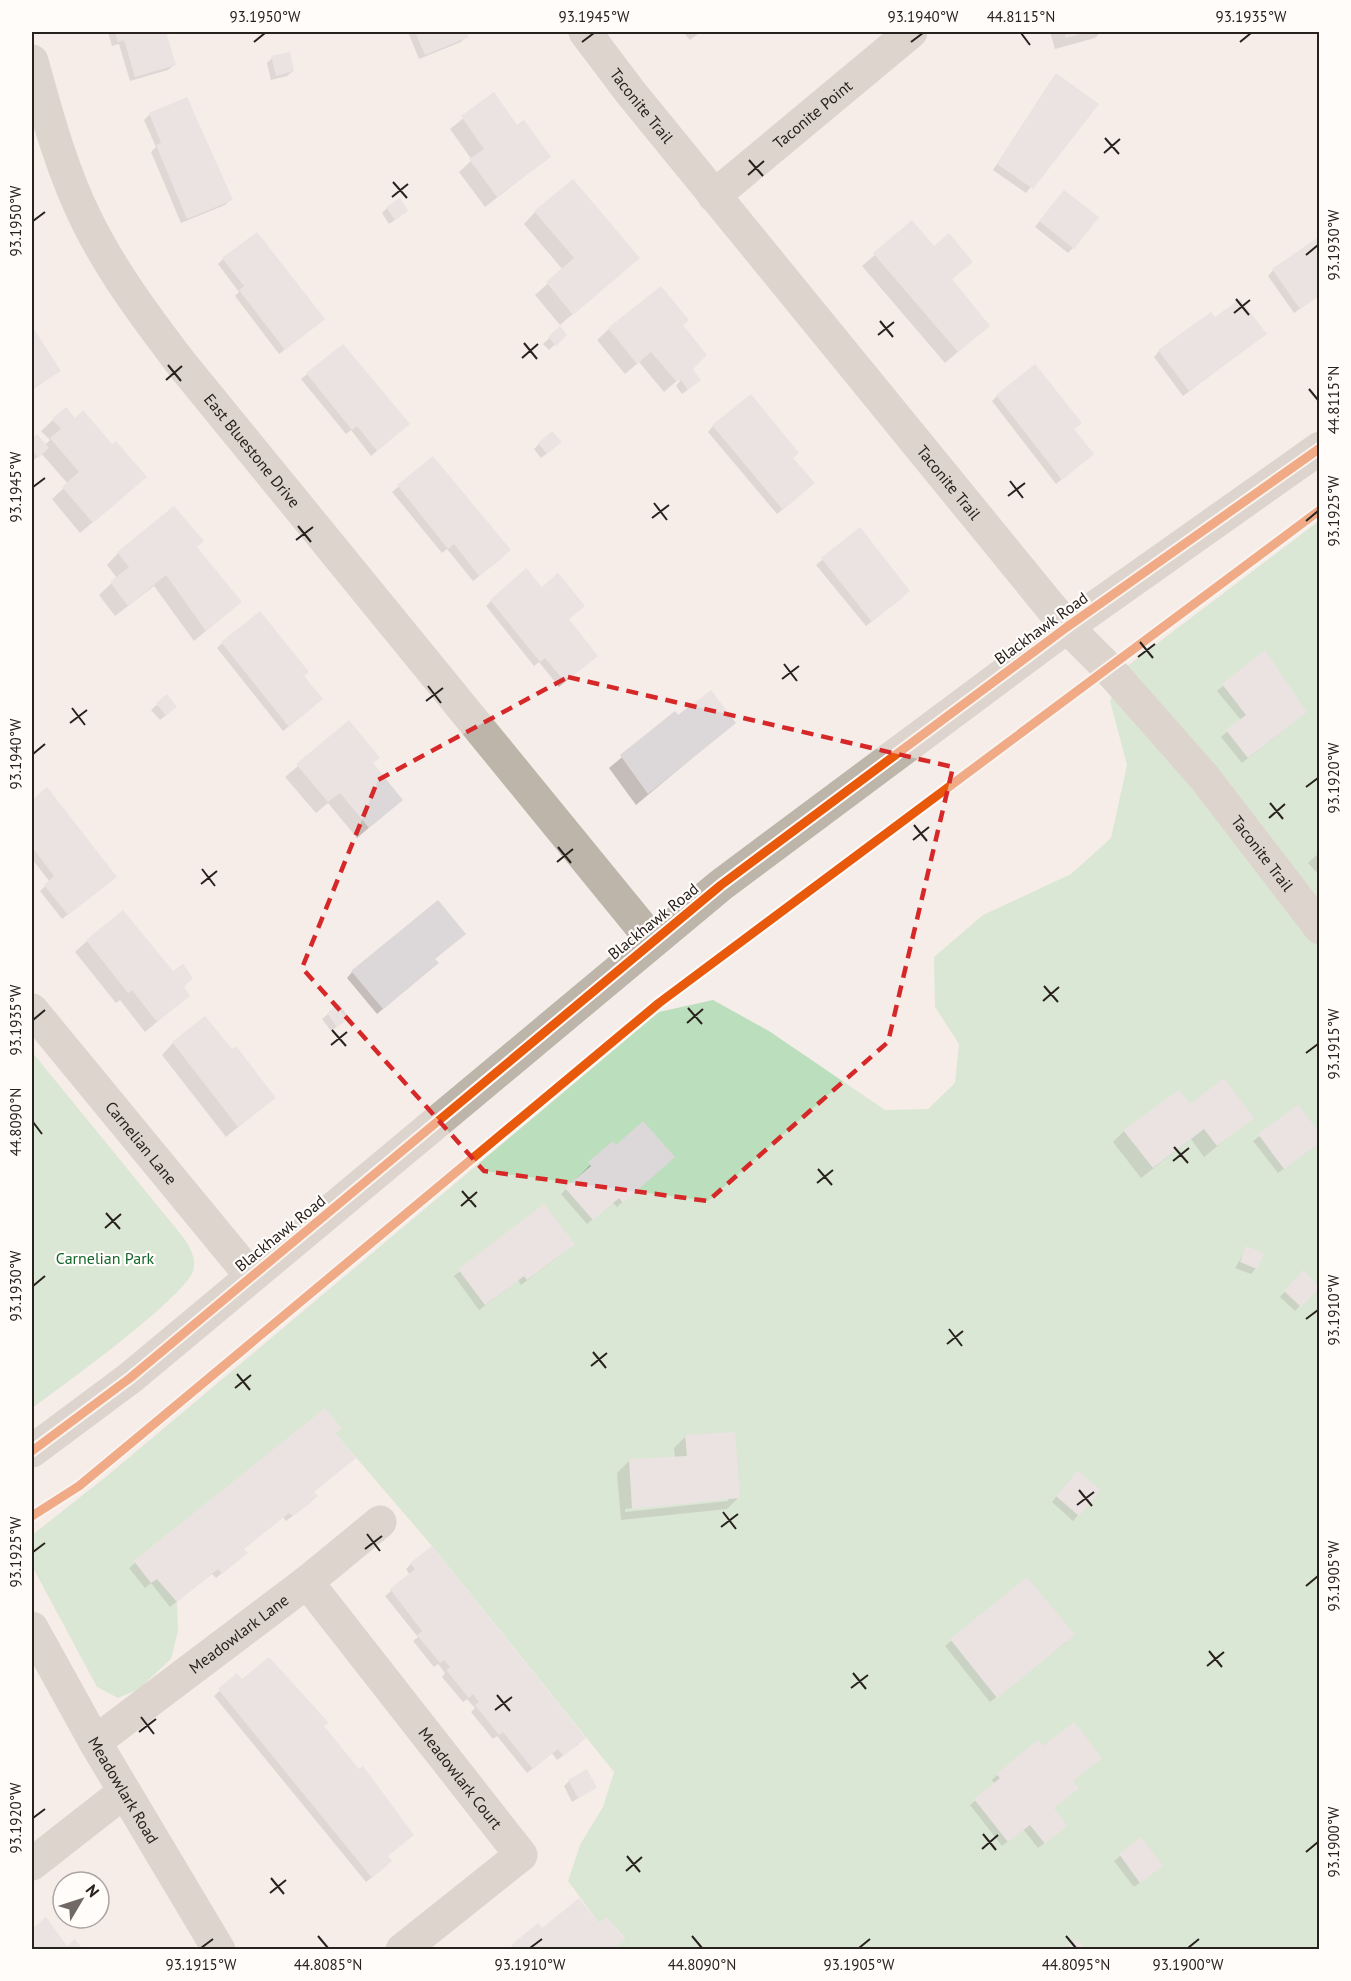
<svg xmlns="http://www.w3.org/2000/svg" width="1351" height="1981" font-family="'PT Sans',sans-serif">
<rect width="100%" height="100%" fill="#f5ede9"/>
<!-- green -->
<path fill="#bbdfbc" d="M1319 521V1949H612L625 1938 607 1918 599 1923 568 1881 580 1845 603 1807 614 1772 432 1546 335 1433 341 1428 325 1409 134 1561 151 1583 157 1579 177 1602 178 1631 171 1659 139 1689 118 1698 97 1687 32 1566V1535L107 1476 659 1012 713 1000 769 1031 885 1110 928 1109 955 1083 959 1044 935 1007 934 957 983 915 1071 874 1111 838 1127 765 1110 701 1126 667Z
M32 1052 183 1237C190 1247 197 1260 193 1271 184 1298 60 1388 32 1408Z"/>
<!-- shadow -->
<path fill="#0003" fill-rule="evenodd" d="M108 32H164L174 65 168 70 130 81 119 44 112 46Z
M408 32H465L467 36 461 42 419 59Z
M683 32H701L690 40Z
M1050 32H1101L1095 38 1055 49Z
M272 58 293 71 287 76 271 80 267 63Z
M1051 81 1097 104 1026 193 993 170Z
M494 94 516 127 549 157 485 207 459 172 472 160 450 129Z
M186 99 231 199 225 205 181 223 151 152 156 147 144 120 149 115Z
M1059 197 1073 248 1068 253 1035 227Z
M387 208 401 216 389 224 382 213Z
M535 212 638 258 560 325 535 295 563 270 524 224Z
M912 223 934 248 971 262 951 280 988 326 945 363 862 266Z
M223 259 317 325 279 354 235 296 239 292 218 264Z
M1273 270 1320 295 1294 313 1268 276Z
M560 328 565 335 549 350 543 344Z
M32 329 59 371 32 390Z
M609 329 691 369 694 385 682 394 676 386 680 381 679 379 664 392 639 362 625 374 597 340Z
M1259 339 1183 396 1154 357 1159 351Z
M343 346 403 429 371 456 351 430 346 434 301 379Z
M997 396 1072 430 1086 459 1056 484 992 401Z
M53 420 133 488 80 533 52 499 68 484 41 453 32 462V441L37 436 45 445 50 440 41 431Z
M713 426 792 458 807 489 777 514 708 432Z
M539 444 555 447 541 458 534 449Z
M433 458 504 556 473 581 447 549 442 553 392 492Z
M860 529 903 597 866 626 816 565Z
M196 548 240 602 194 641 154 586 115 616 99 595 117 578 107 565 118 553Z
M541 589 583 606 567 620 590 661 559 687 539 662 534 666 486 606 491 601Z
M222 643 302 676 315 705 283 731 217 648Z
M1264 653 1300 717 1242 763 1221 737 1241 720 1217 691Z
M166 696 170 712 160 720 151 710Z
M675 713 678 717 734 723 636 805 609 768Z
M349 723 372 763 401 800 357 838 328 803 316 813 285 777Z
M47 789 110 882 62 919 40 891 50 882 32 859V802Z
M1320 852V876L1308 863Z
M87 941 181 988 188 996 145 1032 120 1000 116 1003 75 952Z
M432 968 377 1014 347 978 352 972Z
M338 1006 342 1023 331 1031 322 1019Z
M173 1043 274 1098 226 1137 162 1055Z
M1189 1106 1252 1118 1204 1157 1191 1139 1141 1178 1113 1142 1124 1131Z
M1298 1107 1317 1145 1278 1173 1253 1141Z
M612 1143 616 1147 667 1162 617 1207 612 1202 587 1224 561 1194Z
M544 1206 567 1250 521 1285 518 1280 479 1310 454 1276Z
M1247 1248 1256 1268 1251 1274 1235 1268Z
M1303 1272 1318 1286 1295 1311 1280 1297Z
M324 1411 334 1433 311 1502 286 1521 283 1517 243 1549 241 1558 216 1578 212 1574 170 1607 151 1583 145 1588 129 1568 135 1563Z
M686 1436 738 1498 727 1509 621 1520 617 1473 629 1461 675 1458 674 1448ZM728 1498V1501L625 1512V1509Z
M1071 1478 1099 1490 1073 1521 1052 1502Z
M411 1564 579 1744 557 1760 552 1753 527 1773 497 1736 493 1739 471 1712 475 1708 467 1699 463 1702 442 1677 445 1673 438 1664 434 1667 413 1641 418 1637 385 1596 410 1575 406 1569Z
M1027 1579 1068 1641 990 1702 945 1646Z
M237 1675 241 1681 322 1727 387 1857 385 1867 366 1882 214 1696Z
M997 1775 1072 1782 1052 1809 1060 1831 1038 1848 1023 1829 1002 1846 970 1805 995 1784 992 1780Z
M569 1781 595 1788 572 1802 564 1786Z
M1141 1839 1155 1871 1134 1887 1114 1861Z"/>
<!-- building -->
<path fill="#dcd7d8" d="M115 32H166L176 65 135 77 124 40 118 42Z
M415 32H466L469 37 425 55Z
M1064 32H1088L1066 38Z
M290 52 294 71 276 76 271 56Z
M1056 73 1099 104 1033 189 997 164Z
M494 92 517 125 524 120 551 157 497 197 469 159 484 149 461 116Z
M187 97 233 200 187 219 156 145 161 143 149 113Z
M573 179 640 258 573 315 546 282 574 258 534 211Z
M1064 190 1099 217 1074 249 1039 221Z
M400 198 408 211 395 220 386 207Z
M912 220 934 246 949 233 973 262 952 279 990 326 958 352 873 253Z
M257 232 325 319 285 350 239 290 244 286 222 258Z
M1320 236V295L1300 309 1272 269Z
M661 286 689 320 683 325 707 355 693 369 701 380 688 390 680 379 676 381 651 352 637 364 608 328Z
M1240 299 1267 334 1189 391 1158 350 1211 312 1215 317Z
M32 326 61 371 32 389Z
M560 326 567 335 556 346 548 337Z
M343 344 410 424 377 451 357 426 352 430 306 373Z
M1035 364 1082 423 1074 429 1094 454 1062 480 996 395Z
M751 394 799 453 793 458 815 483 783 510 712 425Z
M66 407 75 418 83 410 112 444 116 441 147 477 93 523 62 487 79 472 50 438 61 429 52 419Z
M552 431 562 442 547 454 538 443Z
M37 434 49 448 38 458 32 450V439Z
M433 456 511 550 479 576 454 544 448 549 397 485Z
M174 506 204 541 197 547 242 602 206 631 166 575 128 606 110 582 129 567 117 552Z
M860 527 910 591 872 622 821 558Z
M526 568 542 587 558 573 585 606 569 619 598 656 565 682 545 658 540 662 490 600Z
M260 611 309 672 304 676 323 699 289 727 221 642Z
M1265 650 1307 712 1248 758 1226 730 1246 715 1222 684Z
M711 690 736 723 648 794 620 755 675 711 678 715Z
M167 694 177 707 166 716 156 703Z
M349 720 380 758 373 763 403 800 369 828 340 793 328 802 296 764Z
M47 787 117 877 68 915 44 885 54 876 32 847V800Z
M438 900 466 934 435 959 439 963 383 1009 351 971Z
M123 910 173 971 183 964 193 978 184 987 190 996 157 1022 132 990 128 993 86 940Z
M339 1004 349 1018 337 1027 327 1013Z
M205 1016 232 1049 236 1046 276 1098 238 1127 172 1042Z
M1224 1078 1254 1118 1217 1146 1204 1129 1153 1168 1123 1130 1179 1090 1190 1104Z
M1298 1105 1320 1133V1143L1284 1169 1258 1134Z
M643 1121 675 1157 623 1203 619 1198 593 1220 565 1188 591 1166 588 1162 613 1141 616 1145Z
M544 1204 575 1244 527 1280 524 1276 485 1305 458 1269Z
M1246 1246 1264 1253 1257 1269 1240 1262Z
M1303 1270 1320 1287 1301 1307 1284 1291Z
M325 1408 341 1428 335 1433 356 1458 314 1492 318 1496 293 1516 289 1513 244 1549 248 1553 222 1574 218 1569 177 1602 157 1579 151 1583 134 1561Z
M735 1432 740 1498 632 1509 629 1459 687 1456 685 1435Z
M1077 1471 1101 1490 1079 1516 1056 1496Z
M432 1546 586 1738 563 1756 558 1749 533 1769 503 1732 499 1735 475 1705 479 1702 473 1694 469 1698 446 1670 450 1667 444 1660 440 1663 417 1635 422 1631 390 1589 415 1569 410 1563Z
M1027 1577 1075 1635 997 1698 950 1639Z
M269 1657 329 1723 324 1726 359 1769 363 1766 414 1835 388 1856 392 1861 372 1878 218 1689 237 1673 242 1679Z
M1074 1722 1102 1758 1073 1781 1079 1788 1054 1808 1067 1826 1045 1844 1030 1825 1008 1842 974 1799 1000 1778 996 1774 1038 1740 1043 1746Z
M587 1769 597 1788 578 1798 568 1780Z
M1141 1837 1163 1866 1140 1883 1119 1854Z
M579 1898 599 1923 607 1917 625 1939 612 1950H515L511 1945 538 1923 542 1928Z
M46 1917 67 1946 75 1939 83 1950H32V1929Z
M1077 1939 1086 1950H1073L1069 1945Z"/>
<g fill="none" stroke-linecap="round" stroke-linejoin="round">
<!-- minor -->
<g stroke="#bdb5aa" stroke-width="33">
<path id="s1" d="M585 32 631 93 1067 627 1107 667 1204 777 1320 928"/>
<path id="s2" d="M32 61C47 115 62 171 87 221 112 272 146 317 180 362L652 940"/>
<path id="s3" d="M714 196 911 32"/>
<path id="s4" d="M32 1010 251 1276"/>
<path id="s5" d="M307 1582 521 1855 402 1950"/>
<path id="s6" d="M32 1628 95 1742 219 1950"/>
<path id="s7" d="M95 1742 307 1582 380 1522"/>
<path d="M32 1864 124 1792"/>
</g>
<!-- tertiary -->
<path stroke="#bdb5aa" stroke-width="33" d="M32 1451 130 1378 721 885 1067 627 1320 448"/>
<!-- cycleway casing -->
<g stroke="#fffcfa" stroke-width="13">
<path id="cycleway" d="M32 1451 130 1378 721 885 1067 627 1320 448
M32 1516 79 1486 131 1443 659 1003 1320 510"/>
</g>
<!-- cycleway -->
<use href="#cycleway" stroke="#e8590c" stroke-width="9"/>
</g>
<!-- marked area -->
<path d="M0 0H1351V1981H0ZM568 677 953 767 888 1042 708 1201 484 1171 302 968 378 780Z" fill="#f5ede9" fill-opacity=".55" fill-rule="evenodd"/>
<path fill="none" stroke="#d62828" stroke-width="4.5" stroke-dasharray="12 8" stroke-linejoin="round" d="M568 677 953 767 888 1042 708 1201 484 1171 302 968 378 780Z"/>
<!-- ticks -->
<path fill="none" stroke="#28221f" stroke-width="2" d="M1021 33 1030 45M254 42 265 33M582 42 594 33M911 42 923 33M1240 42 1251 33M1105 138 1119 154M1104 153 1120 139M749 160 763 176M748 175 764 161M393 182 407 198M392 197 408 184M33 221 45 212M1306 255 1318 245M1236 299 1249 315M1234 313 1250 300M880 321 893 337M878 335 894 322M524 343 537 359M522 358 538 344M168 365 181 381M166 380 182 366M1309 389 1318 400M1010 481 1023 498M33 487 45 478M1008 496 1025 483M654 503 667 520M652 518 669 505M1306 521 1318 511M298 526 311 542M296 540 313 527M1140 642 1153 658M1138 657 1155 644M784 664 797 681M782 679 799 666M428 686 441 703M426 701 443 688M72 708 85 725M70 723 87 710M33 754 45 744M1306 787 1318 778M1270 803 1283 819M1269 818 1285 804M914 825 927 841M913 840 929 827M558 847 571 863M557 862 573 849M202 869 215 886M201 884 217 871M1044 986 1058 1002M1043 1001 1059 987M688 1008 702 1024M33 1020 45 1010M687 1023 703 1009M332 1030 346 1046M331 1045 347 1032M1306 1053 1318 1044M33 1122 42 1134M1174 1147 1188 1163M1173 1161 1189 1148M818 1169 832 1185M817 1183 833 1170M462 1191 476 1207M461 1206 477 1192M106 1213 120 1229M105 1228 121 1214M33 1286 45 1276M1306 1319 1318 1310M949 1329 962 1346M947 1344 963 1331M593 1352 606 1368M591 1366 607 1353M237 1374 250 1390M235 1388 251 1375M1079 1490 1092 1506M1077 1505 1094 1492M723 1512 736 1529M721 1527 738 1514M367 1534 380 1551M365 1549 382 1536M33 1552 45 1543M1306 1586 1318 1576M1209 1651 1222 1667M1207 1666 1224 1652M853 1673 866 1689M851 1688 868 1675M497 1695 510 1711M495 1710 512 1697M141 1717 154 1734M139 1732 156 1719M33 1818 45 1809M983 1834 996 1850M982 1849 998 1835M1306 1852 1318 1842M627 1856 640 1872M626 1871 642 1857M271 1878 284 1894M270 1893 286 1880M318 1936 328 1948M692 1936 702 1948M1066 1936 1076 1948M201 1948 213 1939M530 1948 542 1939M859 1948 870 1939M1188 1948 1199 1939"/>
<g text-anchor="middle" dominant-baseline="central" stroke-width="4.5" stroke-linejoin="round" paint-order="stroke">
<!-- street labels -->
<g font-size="16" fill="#28221f" stroke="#fffcfa">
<text stroke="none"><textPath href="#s1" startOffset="93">Taconite Trail</textPath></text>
<text stroke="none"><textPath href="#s3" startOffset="128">Taconite Point</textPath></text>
<text stroke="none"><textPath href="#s2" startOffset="453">East Bluestone Drive</textPath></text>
<text stroke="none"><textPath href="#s1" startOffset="579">Taconite Trail</textPath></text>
<text transform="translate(1041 628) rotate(-36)">Blackhawk Road</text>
<text stroke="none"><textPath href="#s1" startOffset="1065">Taconite Trail</textPath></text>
<text transform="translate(653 921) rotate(-39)">Blackhawk Road</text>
<text stroke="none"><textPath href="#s4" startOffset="172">Carnelian Lane</textPath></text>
<text transform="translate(280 1233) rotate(-39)">Blackhawk Road</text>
<text stroke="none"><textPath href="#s7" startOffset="180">Meadowlark Lane</textPath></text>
<text stroke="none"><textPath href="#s5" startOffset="249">Meadowlark Court</textPath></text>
<text stroke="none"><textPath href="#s6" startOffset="186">Meadowlark Road</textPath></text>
</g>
<!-- park labels -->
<g font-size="16" fill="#12672e" stroke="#fffcfa">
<text x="105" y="1258">Carnelian Park</text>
</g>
</g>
<!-- border -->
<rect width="1351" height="1981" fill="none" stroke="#fffcfa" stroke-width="66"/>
<!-- north arrow -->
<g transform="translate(81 1900) rotate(51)"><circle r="28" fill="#fffcfa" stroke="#a9a5a2" stroke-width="1.5"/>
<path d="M0-4.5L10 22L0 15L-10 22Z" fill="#706966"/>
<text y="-9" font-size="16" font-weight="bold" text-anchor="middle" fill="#28221f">N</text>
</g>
<rect x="33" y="33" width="1285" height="1915" fill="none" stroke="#28221f" stroke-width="2"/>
<g font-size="15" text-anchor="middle" fill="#28221f">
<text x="265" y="22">93.1950°W</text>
<text x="594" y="22">93.1945°W</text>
<text x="923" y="22">93.1940°W</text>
<text x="1021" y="22">44.8115°N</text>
<text x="1251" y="22">93.1935°W</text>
<text transform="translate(16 221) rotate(-90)" y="5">93.1950°W</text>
<text transform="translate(1334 245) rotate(-90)" y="5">93.1930°W</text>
<text transform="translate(1334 400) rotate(-90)" y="5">44.8115°N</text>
<text transform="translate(16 487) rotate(-90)" y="5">93.1945°W</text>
<text transform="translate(1334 511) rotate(-90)" y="5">93.1925°W</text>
<text transform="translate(16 754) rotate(-90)" y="5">93.1940°W</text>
<text transform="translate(1334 778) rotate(-90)" y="5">93.1920°W</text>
<text transform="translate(16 1020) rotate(-90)" y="5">93.1935°W</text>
<text transform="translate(1334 1044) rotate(-90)" y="5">93.1915°W</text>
<text transform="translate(16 1122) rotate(-90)" y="5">44.8090°N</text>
<text transform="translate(16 1286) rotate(-90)" y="5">93.1930°W</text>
<text transform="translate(1334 1310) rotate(-90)" y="5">93.1910°W</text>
<text transform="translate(16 1552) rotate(-90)" y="5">93.1925°W</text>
<text transform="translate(1334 1576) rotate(-90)" y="5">93.1905°W</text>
<text transform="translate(16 1818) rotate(-90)" y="5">93.1920°W</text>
<text transform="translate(1334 1842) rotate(-90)" y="5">93.1900°W</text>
<text x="201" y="1970">93.1915°W</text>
<text x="328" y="1970">44.8085°N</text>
<text x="530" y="1970">93.1910°W</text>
<text x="702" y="1970">44.8090°N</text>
<text x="859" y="1970">93.1905°W</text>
<text x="1076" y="1970">44.8095°N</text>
<text x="1188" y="1970">93.1900°W</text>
</g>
</svg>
